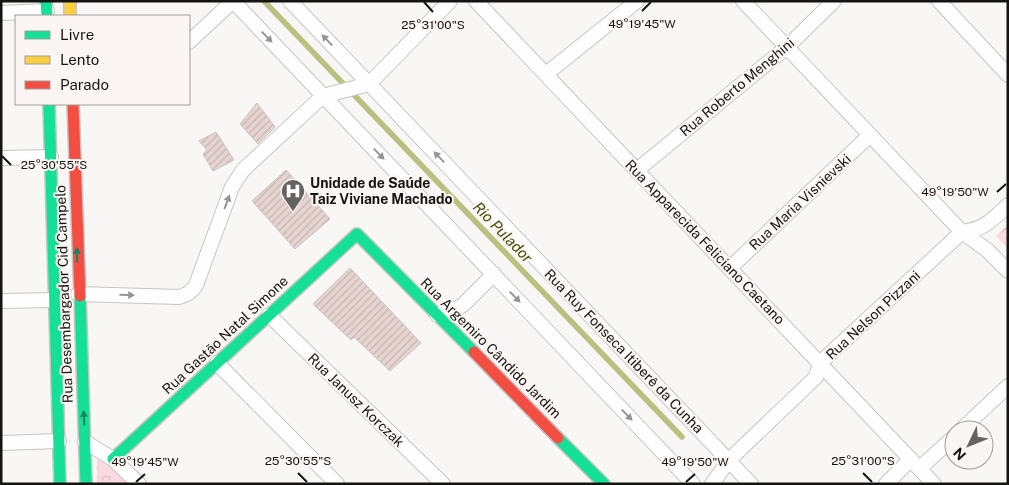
<svg xmlns="http://www.w3.org/2000/svg" width="1009" height="485" font-family="'Public Sans',sans-serif">
<defs>
<pattern id="park-crowns" width="20" height="18" patternUnits="userSpaceOnUse" patternTransform="scale(1.25)"><rect width="20" height="18" fill="#f8dae0"/><path d="M2 6a3 3 0 1 1 6 0M12 15a3 3 0 1 1 6 0" fill="none" stroke="#d4babf"/></pattern>
<pattern id="building-hatch" width="6" height="6" patternUnits="userSpaceOnUse" patternTransform="scale(1.25)"><rect width="6" height="6" fill="#e7d4d0"/><path d="M-1 1l2-2M0 6l6-6M5 7l2-2" fill="none" stroke="#c5b5b2"/></pattern>
</defs>
<rect width="100%" height="100%" fill="#f9f7f5"/>
<!-- park -->
<path fill="url(#park-crowns)" d="M1008 224V249L996 236Z
M97 452 128 484H97Z"/>
<g fill="none" stroke-linecap="round" stroke-linejoin="round">
<!-- stream -->
<path stroke="#b9c080" stroke-width="5.5" d="M264 1 682 437"/>
</g>
<!-- building -->
<path fill="url(#building-hatch)" stroke="#c5c3c2" d="M257 103 275 127 258 144 240 124Z
M216 132 234 160 213 171 203 154 207 150 199 141Z
M286 170 330 219 295 249 252 201Z
M350 268 421 343 390 371 354 337 351 340 313 304Z"/>
<g fill="none" stroke-linecap="round" stroke-linejoin="round">
<!-- street casing -->
<g stroke="#c6c5c4" stroke-width="16">
<path id="street" d="M233 1 693 484
M290 1 751 484
M476 1 934 484
M743 1 962 232 987 250 1008 271
M939 1 1008 75
M1 13 47 11
M189 42 233 1
M546 74 637 1
M1 158 51 157
M637 170 787 47 834 1
M730 268 870 135
M78 294 179 297C187 295 192 292 196 285L232 187 243 170 323 96 369 84 450 1
M1 301 55 300
M269 315 443 484
M437 315 458 308 464 304 494 274
M217 363 337 484
M961 430 1008 386
M85 442 113 459 139 484
M1 443 59 441
M920 468 954 437
M712 484 729 460 816 377 820 363 962 232C985 229 991 221 1008 205
M886 484 911 459"/>
</g>
<!-- fast casing -->
<g stroke="#c6c5c4" stroke-width="14">
<path id="fast" d="M46 1 47 16
M49 104 60 484
M80 296 86 484
M558 438 604 484
M113 459 357 234 474 352"/>
</g>
<!-- slow casing -->
<g stroke="#c6c5c4" stroke-width="14">
<path id="slow" d="M70 1V16"/>
</g>
<!-- jam casing -->
<g stroke="#c6c5c4" stroke-width="14">
<path id="jam" d="M73 104 80 296
M474 352 558 438"/>
</g>
<!-- street -->
<use href="#street" stroke="#fefefe" stroke-width="14"/>
<!-- fast -->
<use href="#fast" stroke="#16e098" stroke-width="11"/>
<!-- slow -->
<use href="#slow" stroke="#ffcf43" stroke-width="11"/>
<!-- jam -->
<use href="#jam" stroke="#f24e42" stroke-width="11"/>
</g>
<!-- one-way arrows -->
<defs><path id="oneway-solid" d="M-6-.8H1V-3.2L6.5 0L1 3.2V.8H-6Z" transform="scale(1.25)"/></defs>
<g fill="#969594">
<use href="#oneway-solid" transform="translate(267 37) rotate(46)"/>
<use href="#oneway-solid" transform="translate(327 40) rotate(-134)"/>
<use href="#oneway-solid" transform="translate(379 154) rotate(46)"/>
<use href="#oneway-solid" transform="translate(439 157) rotate(-134)"/>
<use href="#oneway-solid" transform="translate(227 202) rotate(-70)"/>
<use href="#oneway-solid" transform="translate(127 295) rotate(1)"/>
<use href="#oneway-solid" transform="translate(515 297) rotate(46)"/>
<use href="#oneway-solid" transform="translate(627 415) rotate(46)"/>
</g>
<g fill="#16845c">
<use href="#oneway-solid" transform="translate(77 255) rotate(-92)"/>
<use href="#oneway-solid" transform="translate(84 418) rotate(-93)"/>
</g>
<!-- ticks -->
<path fill="none" stroke="#161413" stroke-width="2" d="M424 2 433 12M642 11 651 2M2 156 11 165M997 192 1006 184M298 473 307 482M863 473 872 482M136 482 145 474M686 482 695 474"/>
<!-- icons -->
<defs>
<g id="hospital-pin" transform="scale(1.25)"><path d="M0 17L-7.5 6A9.5 9.5 0 1 1 7.5 6Z" fill="#656362" stroke="#fbf6f3"/><path d="M-5-5h3v3.5h4V-5h3V5h-3V1.5h-4V5h-3Z" fill="#fff"/></g>
</defs>
<g fill-rule="evenodd">
<use href="#hospital-pin" x="293" y="191"/>
</g>
<g text-anchor="middle" dominant-baseline="central" stroke-width="4" stroke-linejoin="round" paint-order="stroke">
<!-- street labels -->
<g font-size="14" fill="#161413" stroke="#fbf6f3">
<text transform="translate(737 87) rotate(-40)">Rua Roberto Menghini</text>
<text transform="translate(800 202) rotate(-43)">Rua Maria Visnievski</text>
<text transform="translate(705 242) rotate(46)">Rua Apparecida Feliciano Caetano</text>
<text transform="translate(64 294) rotate(-92)">Rua Desembargador Cid Campelo</text>
<text transform="translate(873 315) rotate(-43)">Rua Nelson Pizzani</text>
<text transform="translate(225 335) rotate(-43)">Rua Gastão Natal Simone</text>
<text transform="translate(491 348) rotate(45)">Rua Argemiro Cândido Jardim</text>
<text transform="translate(624 351) rotate(46)">Rua Ruy Fonseca Itiberê da Cunha</text>
<text transform="translate(356 400) rotate(44)">Rua Janusz Korczak</text>
</g>
<!-- poi labels -->
<g font-size="14" font-weight="bold" fill="#161413" stroke="#fbf6f3" text-anchor="start">
<text x="310" y="183">Unidade de Saúde<tspan x="310" dy="16">Taiz Viviane Machado</tspan></text>
</g>
<!-- water labels -->
<g font-size="15" font-style="italic" fill="#474d06" stroke="#fbf6f3">
<text transform="translate(503 232) rotate(46)">Rio Pulador</text>
</g>
</g>
<g font-size="12" text-anchor="middle" fill="#161413" stroke="#fbf6f3" stroke-width="4" stroke-linejoin="round" paint-order="stroke">
<text x="642" y="28">49°19'45"W</text>
<text x="433" y="29">25°31'00"S</text>
<text x="54" y="169">25°30'55"S</text>
<text x="955" y="196">49°19'50"W</text>
<text x="298" y="465">25°30'55"S</text>
<text x="863" y="465">25°31'00"S</text>
<text x="145" y="466">49°19'45"W</text>
<text x="695" y="466">49°19'50"W</text>
</g>
<!-- border -->
<rect width="1009" height="485" fill="none" stroke="#161413" stroke-width="5"/>
<!-- legend -->
<rect x="15" y="15" width="175" height="90" fill="#fbf6f3" stroke="#9f9c99"/>
<rect x="25" y="31" width="25" height="8" fill="#16e098" stroke="#9f9c99"/>
<text x="60" y="40" font-size="15" fill="#161413">Livre</text>
<rect x="25" y="56" width="25" height="8" fill="#ffcf43" stroke="#9f9c99"/>
<text x="60" y="65" font-size="15" fill="#161413">Lento</text>
<rect x="25" y="81" width="25" height="8" fill="#f24e42" stroke="#9f9c99"/>
<text x="60" y="90" font-size="15" fill="#161413">Parado</text>
<!-- north arrow -->
<g transform="translate(969 445) rotate(227)"><circle r="24" fill="#fbf6f3" stroke="#9f9c99"/>
<path d="M0-4L9 19L0 12L-9 19Z" fill="#656362"/>
<text y="-8" font-size="14" font-weight="bold" text-anchor="middle" fill="#161413">N</text>
</g>
</svg>
